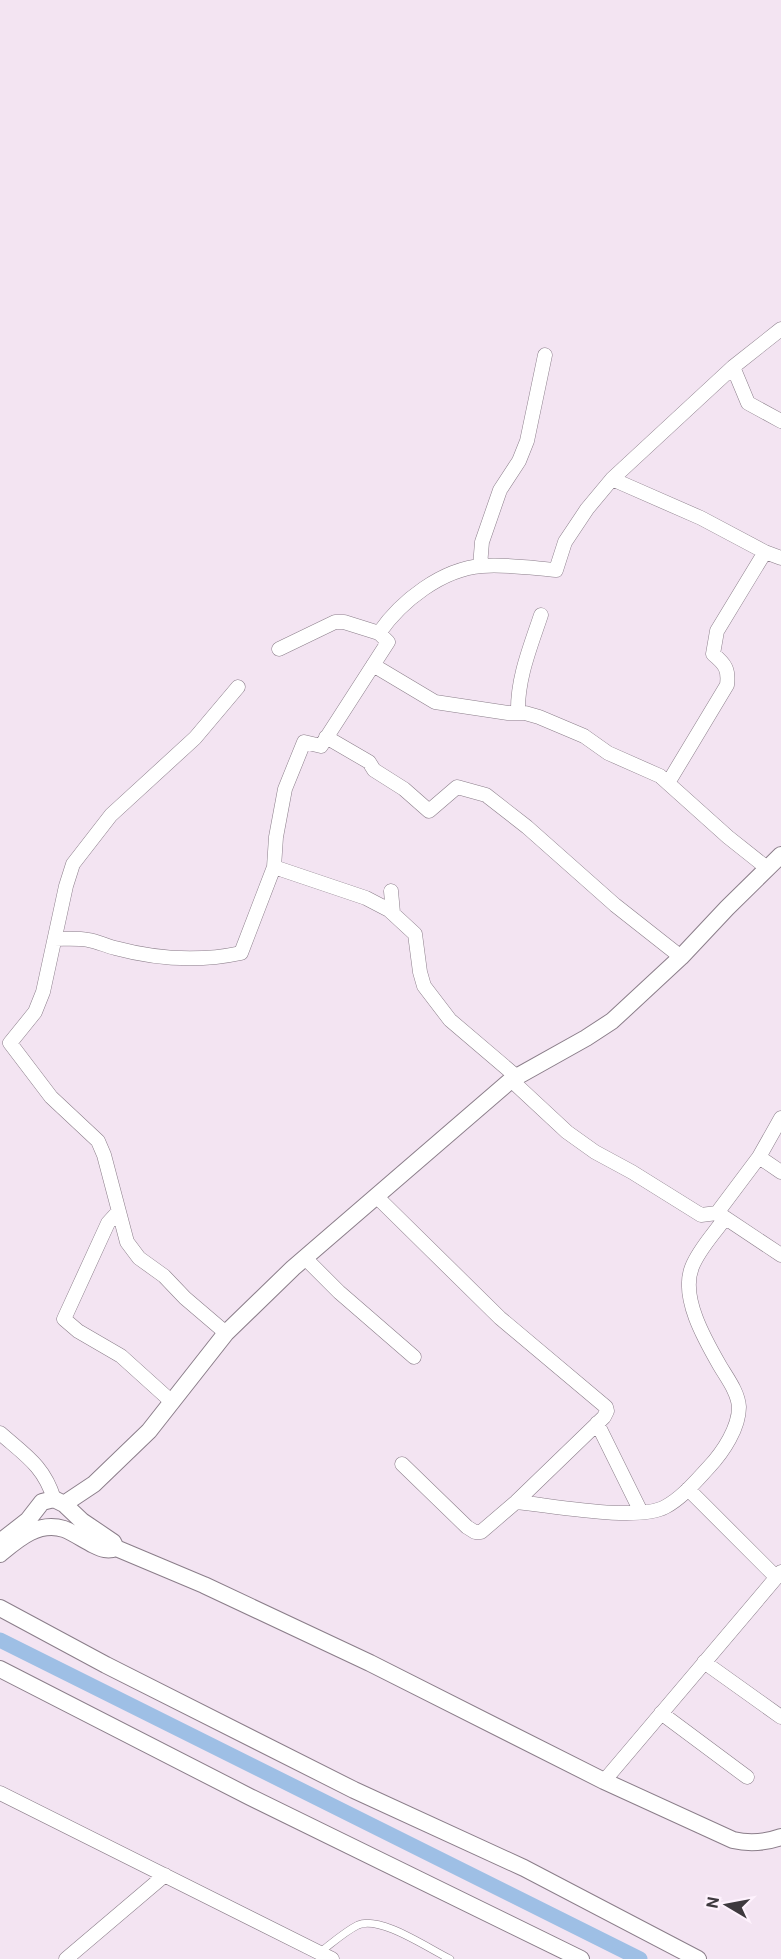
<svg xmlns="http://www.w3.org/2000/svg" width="781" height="1959" font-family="Roboto,sans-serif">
<rect width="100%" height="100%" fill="#f3e4f2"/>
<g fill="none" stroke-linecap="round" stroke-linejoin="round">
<!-- canal -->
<path stroke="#9ebfe5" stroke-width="15" d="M0 1640 640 1959"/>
<!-- service casing -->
<g stroke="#8b7e8a" stroke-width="8">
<path id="service" d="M319 1953C331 1944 344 1932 358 1925 380 1915 429 1949 450 1959"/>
</g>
<!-- minor casing -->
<g stroke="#8b7e8a" stroke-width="15">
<path id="minor" d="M781 329 733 367 748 403 781 421
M612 479 701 518 765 552 781 558
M480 566 482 542 500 490 519 461 527 441 545 355
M279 649 335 622H344L379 633
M373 665 435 702 508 713H525L539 717 584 736 608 753 660 776 728 837 767 868
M518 713C517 679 530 648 541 615
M326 737 369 762 374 770 404 789 429 811 457 787 486 795 527 827 615 905 681 957
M668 783 727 685C729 669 725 664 713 654L717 631 765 552
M274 867 366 898 389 910 415 934 420 972 424 986 450 1020 517 1077
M391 891 393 913
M55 939C66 939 78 938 88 940 97 941 106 946 115 948 156 959 199 962 241 953L274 867 276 837 285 789 304 742 321 746 388 642 379 633C401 601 442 569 482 566 506 564 532 568 556 570L565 542 587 509 612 479 733 367
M511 1080 567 1132 595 1152 632 1172 701 1215 717 1213 759 1157 781 1118
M759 1157 781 1172
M377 1197 500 1318 606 1407 607 1411 604 1417 516 1502 481 1532H475L467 1527 402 1464
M118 1212 108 1223 64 1319 78 1331 121 1356 172 1402
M718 1213 781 1255
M306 1259 339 1292 414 1357
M226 1333 185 1298 164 1276 139 1258 127 1242 104 1155 98 1141 51 1097 10 1043 35 1012 43 992 66 886 73 864 111 815 195 738 238 687
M597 1423 641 1512
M0 1433C25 1455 44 1466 54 1499
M688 1489 776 1577
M516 1502C550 1505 637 1522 665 1507 682 1498 696 1481 709 1467 723 1452 739 1428 739 1407 738 1392 727 1378 720 1366 705 1340 680 1297 692 1267 699 1249 714 1234 725 1218
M704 1662 781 1717
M661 1713 747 1777
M604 1781 781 1572
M0 1793 332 1959
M66 1959 165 1875"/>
</g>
<!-- tertiary casing -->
<g stroke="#8b7e8a" stroke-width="18">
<path id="tertiary" d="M64 1504 94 1484 149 1431 226 1333 293 1268 511 1080 586 1038 612 1021 681 957 727 908 781 855
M0 1542 28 1520 42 1502 54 1499 64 1504 82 1521 113 1542 116 1548 204 1585 370 1663 604 1781 733 1840C750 1844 764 1843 781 1837
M0 1554C18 1539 38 1521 64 1529 74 1533 84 1540 94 1545 102 1549 108 1551 116 1548
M0 1608 106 1665 354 1790 524 1868 698 1959
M0 1669 250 1797 581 1959"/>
</g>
<!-- service -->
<use href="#service" stroke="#fff" stroke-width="7"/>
<!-- minor -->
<use href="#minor" stroke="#fff" stroke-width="14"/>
<!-- tertiary -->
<use href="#tertiary" stroke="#fff" stroke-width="16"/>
</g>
<!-- north arrow -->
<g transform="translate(727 1905) rotate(280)" stroke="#fef2fd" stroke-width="4.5" paint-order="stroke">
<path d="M0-4.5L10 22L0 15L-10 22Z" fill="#3e393e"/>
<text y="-9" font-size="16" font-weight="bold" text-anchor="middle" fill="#3e393e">N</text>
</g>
</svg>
